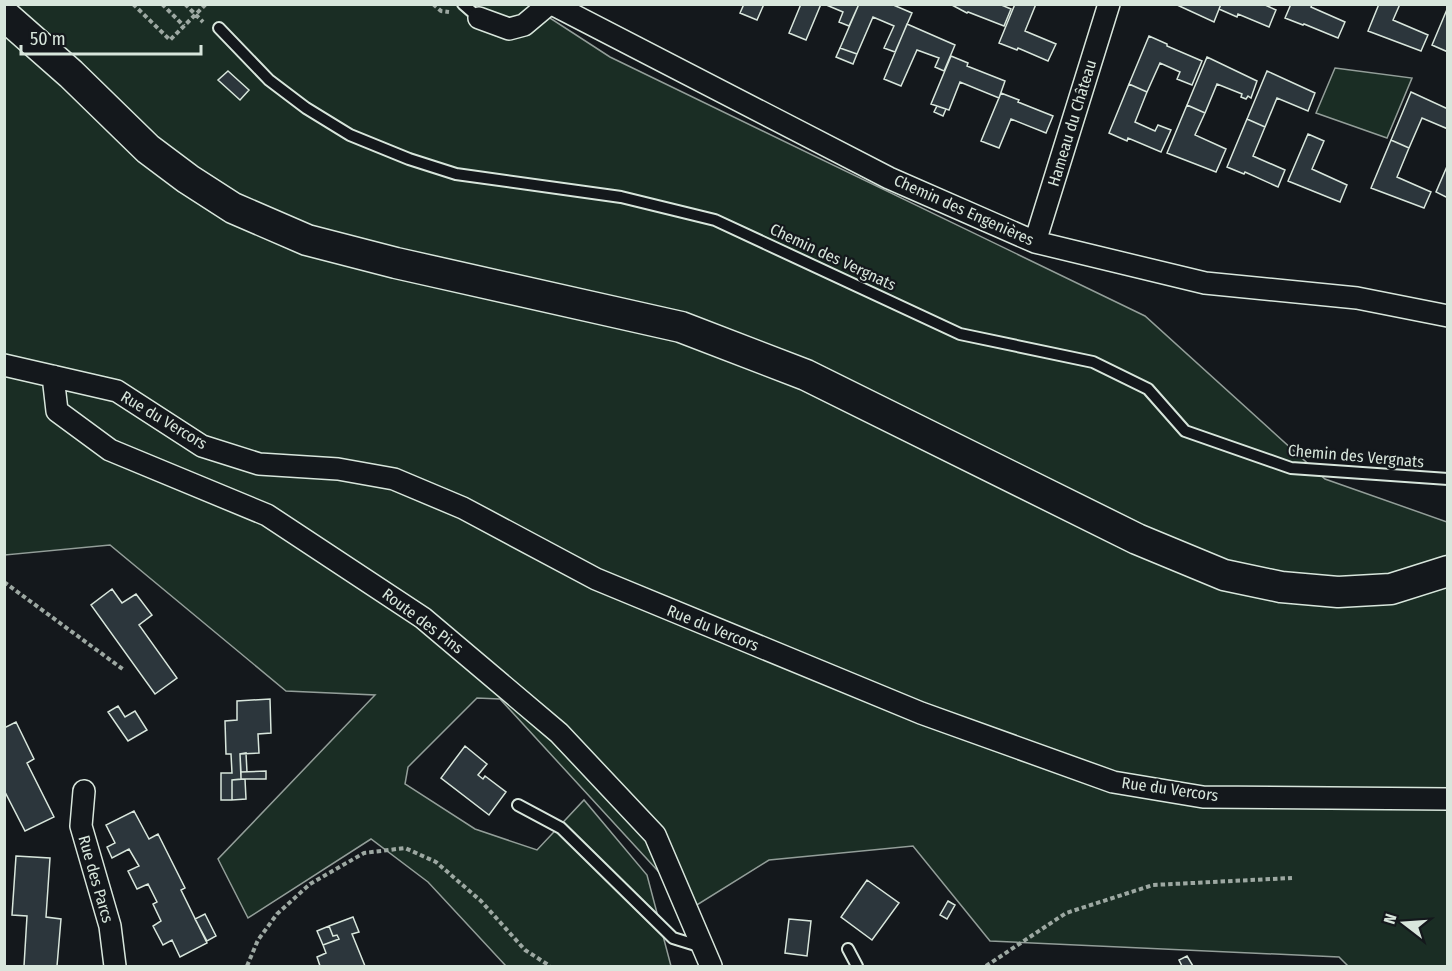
<svg xmlns="http://www.w3.org/2000/svg" width="1452" height="971" font-family="'Fira Sans Condensed',sans-serif">
<rect width="100%" height="100%" fill="#14181c"/>
<!-- green -->
<path fill="#1a2d24" stroke="#939e99" stroke-width="1.5" d="M5 5H530L610 57 1145 316 1325 479 1447 522V966H1348L1339 957 990 941 913 846 769 860 692 908 500 699 477 698 408 767 405 784 475 829 537 850 584 800 647 875 671 966H506L428 882 371 839 248 918 218 859 375 695 286 691 110 545 5 555Z
M1335 68 1412 78 1387 138 1316 113Z"/>
<!-- building -->
<path fill="#2c363c" stroke="#d8e6dc" stroke-width="1.5" d="M744 4H764L757 20 740 13Z
M801 4H821L806 40 789 33Z
M824 4H859L849 26 839 22 843 12Z
M859 4H891L912 13 895 52 884 48 894 26 873 17 857 54 840 48Z
M950 4H999L1011 9 1004 26 968 12 967 13Z
M1015 4H1036L1025 31 1056 44 1048 61 1018 48 1017 50 999 43Z
M1175 4H1221L1214 22Z
M1221 4H1263L1276 10 1269 27 1238 14 1237 17 1219 9Z
M1291 4H1312L1311 7 1345 22 1338 38 1304 24 1303 25 1285 18Z
M1379 4H1400L1393 20 1428 35 1421 51 1368 31Z
M1448 7V52L1432 45Z
M907 24 955 45 944 71 935 67 939 58 917 50 901 86 884 79Z
M1149 36 1167 44V46L1202 61 1192 85 1177 79 1180 72 1160 63 1147 92 1129 84Z
M840 48 857 54 853 64 836 57Z
M951 56 968 63 967 66 1005 81 999 98 960 82 949 110 931 104Z
M1207 57 1257 81 1251 98 1248 96 1246 99 1241 97 1242 94 1217 84 1205 113 1187 105Z
M228 71 249 90 240 100 218 80Z
M1267 71 1315 93 1308 111 1277 98 1265 127 1247 119Z
M1129 84 1147 92 1135 122 1155 131 1158 125 1171 130 1161 152 1128 138 1127 141 1109 133Z
M1411 92 1448 109V129L1422 118 1409 148 1391 140Z
M1001 93 1019 100 1018 102 1053 116 1046 133 1011 119 999 148 981 141Z
M1187 105 1205 113 1195 135 1226 149 1216 172 1167 153Z
M937 106 946 109 943 116 934 112Z
M1247 119 1265 127 1253 156 1285 170 1278 187 1245 172 1244 174 1227 167Z
M1308 134 1324 141 1312 169 1347 185 1340 202 1288 181Z
M1391 140 1409 148 1397 177 1431 192 1424 208 1371 188Z
M1448 164V198L1436 192Z
M112 589 122 603 136 594 152 615 139 625 177 678 155 694 91 605Z
M270 699 271 733 258 734 259 753 240 754 241 779 232 780V800H221V773H232L231 754H226L225 721 237 720V701Z
M118 706 125 717 135 711 147 730 128 741 108 712Z
M16 722 34 759 27 763 54 817 25 831 4 790V728Z
M465 746 487 764 478 775 483 779 485 776 506 792 489 815 441 778Z
M246 753 247 772H241L240 754Z
M266 771V779H241V772Z
M245 779 246 799 232 800V780Z
M134 811 149 839 158 834 185 888 181 890 207 943 180 957 172 940 163 945 153 926 161 921 153 904 157 902 148 884 137 889 128 871 139 866 129 849 112 858 107 847 115 843 106 825Z
M16 856 50 858 46 917 61 919 57 966H24L27 916 12 915Z
M867 880 899 903 872 940 841 917Z
M948 901 955 905 947 919 940 915Z
M205 914 216 936 207 941 195 919Z
M353 917 359 932 352 934 365 966H320L317 957 326 953 323 945 339 939 337 935 333 936 329 926Z
M789 919 811 921 807 956 785 953Z
M329 926 333 936 337 935 339 939 323 945 317 931Z
M1187 956 1193 966H1182L1179 960Z"/>
<g fill="none" stroke-linecap="round" stroke-linejoin="round">
<!-- lane casing -->
<g stroke="#d8e6dc" stroke-width="14">
<path id="lane" d="M463 4 479 18
M219 28 269 80 306 108 350 135 409 159 456 174 621 197 715 220 960 334 1093 362 1148 389 1185 431 1291 468 1448 479
M518 805 561 828 673 938 702 947
M848 949 857 966"/>
</g>
<!-- street casing -->
<g stroke="#d8e6dc" stroke-width="24">
<path id="street" d="M552 4 889 178 1035 242 1205 283 1357 298 1448 316
M479 18 509 29 524 25 549 4
M1035 242 1109 4
M4 365 117 391 202 446 259 464 338 469 394 479 463 508 596 579 921 713 1113 782 1203 797 1448 799
M53 376 57 411 110 450 267 515 423 618 559 733 655 835 711 966
M84 791 81 826 110 926 115 966"/>
</g>
<!-- secondary casing -->
<g stroke="#d8e6dc" stroke-width="33">
<path id="secondary" d="M4 15 71 74 148 149 188 179 233 208 307 240 396 263 681 327 806 375 1137 539 1224 575 1281 587 1338 592 1391 589 1448 571"/>
</g>
<!-- path -->
<path stroke="#9da8a2" stroke-width="4" stroke-dasharray="4.5 3" stroke-linecap="butt" d="M133 4 170 40 206 4
M162 4 184 26
M185 4 203 22
M433 4 441 11 449 12
M4 582 124 670
M247 966 258 940 277 914 310 884 364 853 405 848 436 862 481 901 525 950 550 966
M986 966 1066 913 1153 885 1292 878"/>
<!-- lane -->
<use href="#lane" stroke="#14181c" stroke-width="10"/>
<!-- street -->
<use href="#street" stroke="#14181c" stroke-width="21"/>
<!-- secondary -->
<use href="#secondary" stroke="#14181c" stroke-width="30"/>
</g>
<g text-anchor="middle" dominant-baseline="central" stroke-width="4.5" stroke-linejoin="round" paint-order="stroke">
<!-- street labels -->
<g font-size="16" fill="#d8e6dc" stroke="#14181c">
<text transform="translate(1072 123) rotate(-73)">Hameau du Château</text>
<text transform="translate(964 210) rotate(24)">Chemin des Engenières</text>
<text transform="translate(833 257) rotate(25)">Chemin des Vergnats</text>
<text transform="translate(164 420) rotate(31)">Rue du Vercors</text>
<text transform="translate(1356 456) rotate(5)">Chemin des Vergnats</text>
<text transform="translate(423 621) rotate(37)">Route des Pins</text>
<text transform="translate(713 628) rotate(22)">Rue du Vercors</text>
<text transform="translate(1170 789) rotate(8)">Rue du Vercors</text>
<text transform="translate(96 879) rotate(74)">Rue des Parcs</text>
</g>
</g>
<!-- border -->
<rect width="1452" height="971" fill="none" stroke="#d8e6dc" stroke-width="12"/>
<!-- north arrow -->
<g transform="translate(1404 923) rotate(287)" stroke="#14181c" stroke-width="4.5" paint-order="stroke">
<path d="M0-4.5L10 22L0 15L-10 22Z" fill="#d8e6dc"/>
<text y="-9" font-size="16" font-weight="bold" text-anchor="middle" fill="#d8e6dc">N</text>
</g>
<!-- scale -->
<path d="M21 45v9h180v-9" fill="none" stroke="#d8e6dc" stroke-width="3"/>
<text x="30" y="45" font-size="18" fill="#d8e6dc" stroke="#14181c" stroke-width="4.5" paint-order="stroke">50 m</text>
</svg>
